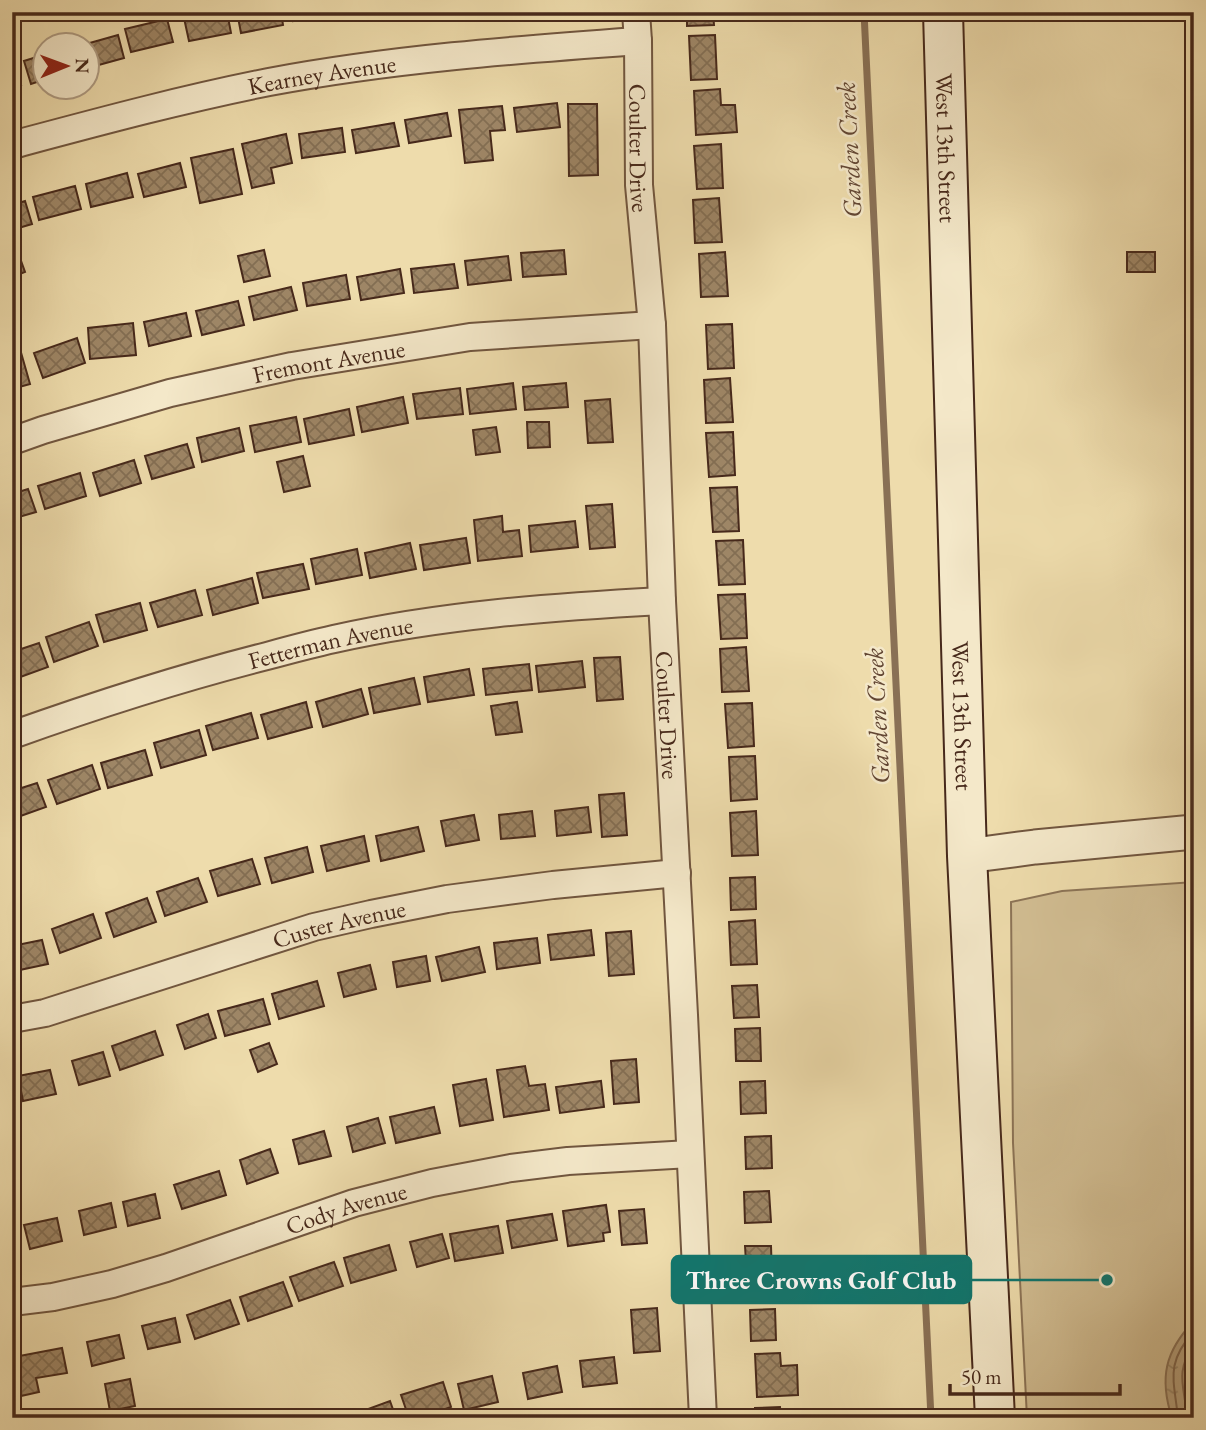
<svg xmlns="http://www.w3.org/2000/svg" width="1206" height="1430" font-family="'EB Garamond',serif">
<defs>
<pattern id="water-ripples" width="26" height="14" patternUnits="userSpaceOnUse" patternTransform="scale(1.75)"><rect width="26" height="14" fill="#b59f7b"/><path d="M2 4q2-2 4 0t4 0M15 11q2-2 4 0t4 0" fill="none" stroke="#958264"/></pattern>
<pattern id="building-cross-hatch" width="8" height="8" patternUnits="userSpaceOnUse" patternTransform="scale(1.75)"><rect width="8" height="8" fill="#9e8666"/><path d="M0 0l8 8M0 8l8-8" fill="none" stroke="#836e53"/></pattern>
</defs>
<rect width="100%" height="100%" fill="#eedcac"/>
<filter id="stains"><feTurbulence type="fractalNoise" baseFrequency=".00286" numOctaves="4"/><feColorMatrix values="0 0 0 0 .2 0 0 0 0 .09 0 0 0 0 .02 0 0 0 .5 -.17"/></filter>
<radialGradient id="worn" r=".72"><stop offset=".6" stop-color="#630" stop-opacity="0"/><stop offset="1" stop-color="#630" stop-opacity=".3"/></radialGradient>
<!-- green -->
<path fill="#d2be93" stroke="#8c7457" stroke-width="2" d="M1194 882V1418H1027L1013 1143 1011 902 1062 891Z"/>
<!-- water -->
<path fill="url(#water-ripples)" stroke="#897055" stroke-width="2" d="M1194 1321V1418H1172C1159 1378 1165 1351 1194 1321Z"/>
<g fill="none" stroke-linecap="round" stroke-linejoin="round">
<!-- shore -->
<path stroke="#7e644b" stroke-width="2" d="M1178 1418C1174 1379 1165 1364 1194 1331
M1187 1418C1185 1386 1174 1374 1194 1344"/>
<!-- stream -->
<path stroke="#897055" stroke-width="7" d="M864 12 931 1418"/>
</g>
<!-- building -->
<path fill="url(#building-cross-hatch)" stroke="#47291b" stroke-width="2" d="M213 12H227L231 33 189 41 184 18Z
M237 12H281L283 25 241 33Z
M292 12H335L336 15 293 21Z
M687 12H713L714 25 687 26Z
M167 19 173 42 131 52 125 29Z
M118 35 124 58 88 68V46H79Z
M715 35 717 79 691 80 689 36Z
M46 54V79L31 84 24 61Z
M12 62H14L21 85 12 87Z
M720 89 721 105H735L737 132 696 135 694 91Z
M557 103 560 127 517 132 514 108Z
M568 104H597L598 175 569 176Z
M502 106 505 130 490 131 493 160 465 163 459 110Z
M447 113 451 136 409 143 405 120Z
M394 123 399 146 356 153 352 130Z
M342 128 345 152 302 158 299 134Z
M286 134 292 163 271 168 274 183 252 188 242 144Z
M721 144 723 188 697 189 694 146Z
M233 149 242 194 200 203 191 158Z
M180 163 186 187 144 197 138 174Z
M127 173 133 197 91 207 86 184Z
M75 186 81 209 39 220 33 197Z
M719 198 722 242 695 243 693 200Z
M25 201 32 224 12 230V205Z
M16 247 25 272 12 277V248Z
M264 250 270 276 244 282 238 256Z
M564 250 566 274 523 277 521 253Z
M725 252 728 296 701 297 699 254Z
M1127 252H1155V272H1127Z
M508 256 511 280 468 285 465 261Z
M454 264 458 288 414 293 411 269Z
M400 269 404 293 361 300 357 277Z
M346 275 350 299 307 306 303 283Z
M291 287 297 310 254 320 249 297Z
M238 301 244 325 202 335 196 311Z
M186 313 191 336 149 346 144 322Z
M133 323 136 355 90 359 88 328Z
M732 324 734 368 708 369 706 325Z
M77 338 85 363 43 378 34 353Z
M18 342 30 384 12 389V343Z
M730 378 733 422 706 423 704 380Z
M513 383 516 409 470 414 467 389Z
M566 383 568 407 525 410 523 387Z
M460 388 463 414 417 419 413 394Z
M403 397 408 423 362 432 357 407Z
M610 399 613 442 588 443 585 401Z
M349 409 354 435 309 444 304 419Z
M296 417 301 442 255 452 250 426Z
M527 422H549L550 447 528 448Z
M496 427 500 452 476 455 473 430Z
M239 428 244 451 202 462 197 438Z
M733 432 735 475 709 477 706 433Z
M187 444 194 467 152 479 145 456Z
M303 456 310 486 284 492 277 462Z
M134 460 141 483 100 496 93 473Z
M80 473 86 496 45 509 38 486Z
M737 487 739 531 713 532 710 488Z
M28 489 36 512 12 519V494Z
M612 504 615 547 590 549 586 506Z
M502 516 503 532 519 530 522 556 478 561 474 520Z
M575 521 578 547 531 552 529 526Z
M466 538 470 563 424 570 420 545Z
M743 540 745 584 719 585 716 541Z
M410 543 416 569 370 578 365 553Z
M357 549 362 575 316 584 311 559Z
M303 564 309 589 263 598 257 573Z
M252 578 258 603 213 615 207 590Z
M195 590 202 615 158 627 150 603Z
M745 594 747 638 721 639 718 595Z
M140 603 147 630 104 642 96 615Z
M89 622 98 646 54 662 46 637Z
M39 643 48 667 12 680V652Z
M746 647 749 691 722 692 720 649Z
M620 657 623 699 597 701 594 658Z
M582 661 585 687 539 692 536 666Z
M529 664 532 690 486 695 483 669Z
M469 669 474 695 428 702 424 677Z
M414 678 420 704 374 713 369 688Z
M361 689 368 714 323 727 316 702Z
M306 702 312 727 268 739 261 715Z
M517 702 522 732 496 735 491 706Z
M752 703 754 746 728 748 725 704Z
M251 713 258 738 213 750 206 726Z
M199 730 206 755 161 768 154 743Z
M145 750 152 775 108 788 101 763Z
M755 756 757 799 731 801 729 757Z
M92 765 100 789 57 804 48 780Z
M37 783 46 807 12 819V791Z
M624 793 627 835 602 837 599 795Z
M588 807 591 832 557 836 555 811Z
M532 811 535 836 501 839 499 815Z
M756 811 758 855 732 856 730 813Z
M474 815 479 840 446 846 441 821Z
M418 827 424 851 381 861 376 836Z
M364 836 369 861 327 871 321 846Z
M307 847 313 872 272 883 265 858Z
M252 859 260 884 218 896 210 871Z
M755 877 756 909 731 910 730 878Z
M198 878 207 902 165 916 157 892Z
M147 898 156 922 114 937 106 913Z
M93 914 101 938 60 953 52 929Z
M755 920 757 964 731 965 729 922Z
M591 930 594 955 551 960 548 935Z
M631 931 634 974 609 976 606 933Z
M537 938 540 963 497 969 494 943Z
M42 940 48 964 15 971 12 957V946Z
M479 947 485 972 442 981 436 957Z
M426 956 430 981 397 987 393 962Z
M370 965 376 989 344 997 338 973Z
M317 981 324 1006 279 1019 272 994Z
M757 985 759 1017 734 1018 732 986Z
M263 999 270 1024 225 1036 218 1011Z
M208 1014 216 1038 185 1049 177 1025Z
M760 1028 761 1061H736L735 1029Z
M155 1031 163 1055 120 1070 112 1046Z
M269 1043 277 1064 258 1072 250 1050Z
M103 1052 110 1076 79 1085 72 1061Z
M636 1059 639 1102 614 1104 611 1061Z
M525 1066 529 1086 545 1084 549 1110 504 1117 497 1070Z
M50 1070 56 1094 23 1101 18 1076Z
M486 1079 493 1120 460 1126 453 1085Z
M601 1081 604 1107 560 1113 556 1087Z
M765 1081 766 1113 741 1114 740 1082Z
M434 1107 440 1133 396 1143 390 1117Z
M378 1118 385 1143 353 1152 347 1127Z
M324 1131 331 1156 299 1164 293 1140Z
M771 1136 772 1168 746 1169 745 1137Z
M270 1149 278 1173 247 1184 240 1160Z
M219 1171 226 1195 182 1209 174 1185Z
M769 1191 771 1222 745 1223 744 1192Z
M155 1194 160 1218 128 1226 123 1202Z
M111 1203 116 1227 84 1235 79 1211Z
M606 1205 610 1232 603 1233 604 1241 568 1246 563 1211Z
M644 1209 647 1243 622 1245 619 1211Z
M552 1214 557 1240 512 1248 507 1221Z
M57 1218 62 1241 30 1249 24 1225Z
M498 1226 503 1253 455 1261 450 1234Z
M442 1234 449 1258 417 1267 410 1242Z
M389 1245 396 1270 351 1283 344 1258Z
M745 1246H771L772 1277 747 1278Z
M334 1262 343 1286 299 1301 290 1277Z
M283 1282 292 1306 248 1321 240 1297Z
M230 1300 239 1324 195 1339 187 1315Z
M657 1308 660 1351 634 1353 631 1310Z
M775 1309 776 1340 751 1341 750 1310Z
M175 1318 180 1342 148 1349 142 1326Z
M119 1335 124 1358 92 1366 87 1342Z
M62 1348 67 1373 36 1378 39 1392 21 1396 14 1357Z
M780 1353 781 1366 797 1365 798 1395 757 1397 755 1354Z
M614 1357 617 1383 583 1387 580 1361Z
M557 1366 562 1392 528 1399 523 1373Z
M492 1376 498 1402 464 1410 458 1384Z
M130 1379 135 1406 110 1411 105 1384Z
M443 1382 451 1407 420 1418H409L401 1395Z
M390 1401 396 1418H359L357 1413Z
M780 1407 781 1418H755V1408Z"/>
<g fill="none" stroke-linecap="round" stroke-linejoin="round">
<!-- minor casing -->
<g stroke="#71563f" stroke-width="30">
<g id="minor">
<path id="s1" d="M636 12 638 41 639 185 652 325 662 601 684 1015 703 1418"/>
<path id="s2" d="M12 145C98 122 183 99 269 82 391 59 514 50 638 41"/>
<path id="s3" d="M12 441 43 430 170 393 292 366 470 337 652 325"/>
<path id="s4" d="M12 735C96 705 180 678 267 656 289 650 311 644 334 639 441 615 552 607 662 601"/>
<path id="s5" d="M12 1019 45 1013 314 927 371 914 447 899 553 885 677 873"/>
<path id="s6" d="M12 1302 53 1297 112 1284 166 1268 354 1203 432 1183 511 1168 568 1161 690 1154"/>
</g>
</g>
<!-- tertiary casing -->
<g stroke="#71563f" stroke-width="37">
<path id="tertiary" d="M967 856 1035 847 1194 832"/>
</g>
<!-- secondary casing -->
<g stroke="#47291b" stroke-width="42">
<g id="secondary">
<path id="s7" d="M943 12 967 856 995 1418"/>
</g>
</g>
<!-- minor -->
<use href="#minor" stroke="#f4e8c9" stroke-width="26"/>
<!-- tertiary -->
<use href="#tertiary" stroke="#f4e8c9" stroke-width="33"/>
<!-- secondary -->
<use href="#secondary" stroke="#f4e8c9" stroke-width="38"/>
</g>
<g text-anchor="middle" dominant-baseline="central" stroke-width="5" stroke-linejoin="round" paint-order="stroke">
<!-- street labels -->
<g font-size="24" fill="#47291b" stroke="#f4e8c9">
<text stroke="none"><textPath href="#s2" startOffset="318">Kearney Avenue</textPath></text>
<text stroke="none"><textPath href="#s7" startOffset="136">West 13th Street</textPath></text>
<text stroke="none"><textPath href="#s1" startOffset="136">Coulter Drive</textPath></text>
<text stroke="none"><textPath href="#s3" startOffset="327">Fremont Avenue</textPath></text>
<text stroke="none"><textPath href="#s4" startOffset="332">Fetterman Avenue</textPath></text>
<text stroke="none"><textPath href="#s1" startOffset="704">Coulter Drive</textPath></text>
<text stroke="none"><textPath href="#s7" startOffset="704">West 13th Street</textPath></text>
<text stroke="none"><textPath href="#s5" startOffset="341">Custer Avenue</textPath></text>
<text stroke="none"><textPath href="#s6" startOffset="348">Cody Avenue</textPath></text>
</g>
<!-- water labels -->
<g font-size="26" font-style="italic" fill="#624633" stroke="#f4e8c9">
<text transform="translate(849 150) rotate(-93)">Garden Creek</text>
<text transform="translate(877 716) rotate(-93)">Garden Creek</text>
</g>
</g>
<!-- callouts -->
<path fill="none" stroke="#0f766e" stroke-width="2.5" d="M1107 1280L971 1280"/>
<circle fill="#0f766e" stroke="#f4e8c9" stroke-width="2.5" cx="1107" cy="1280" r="7"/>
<rect fill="#0f766e" stroke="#0f766e" stroke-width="2.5" x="672" y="1256" width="299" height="47" rx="7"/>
<g font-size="26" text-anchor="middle" font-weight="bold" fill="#fff">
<text x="821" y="1289">Three Crowns Golf Club</text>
</g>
<!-- margin -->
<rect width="1206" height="1430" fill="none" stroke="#eedcac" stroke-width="42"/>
<rect x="14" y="14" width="1178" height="1402" fill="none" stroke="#47291b" stroke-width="3.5"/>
<rect x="21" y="21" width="1164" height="1388" fill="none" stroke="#47291b" stroke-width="2"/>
<!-- north arrow -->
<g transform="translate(66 66) rotate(89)"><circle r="33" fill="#f4e8c9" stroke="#af9c83" stroke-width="2"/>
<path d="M0-5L12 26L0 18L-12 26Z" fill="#8f2418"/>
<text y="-10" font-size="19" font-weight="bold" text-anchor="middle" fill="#47291b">N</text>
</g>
<!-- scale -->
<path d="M950 1384v10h170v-10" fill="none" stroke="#47291b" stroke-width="3.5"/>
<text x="961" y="1384" font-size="21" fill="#47291b" stroke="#f4e8c9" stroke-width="5" paint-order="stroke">50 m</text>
<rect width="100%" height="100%" filter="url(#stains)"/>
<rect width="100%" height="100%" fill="url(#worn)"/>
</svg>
